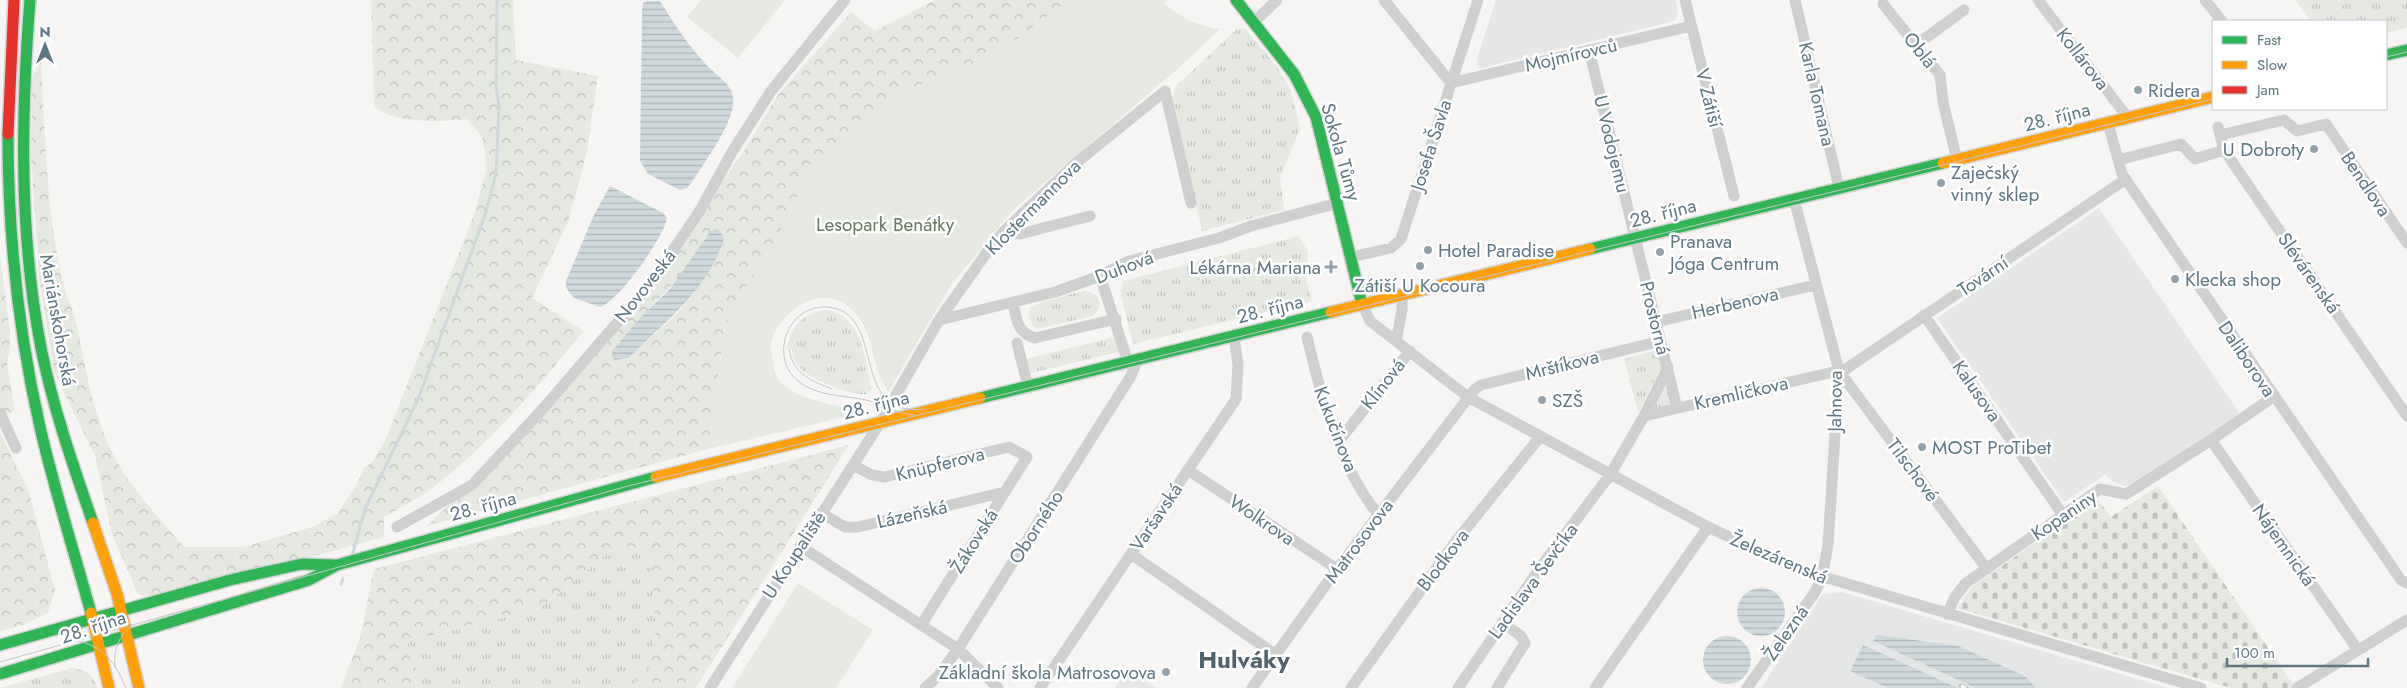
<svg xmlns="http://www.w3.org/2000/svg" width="2407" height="688" font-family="Jost,sans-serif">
<defs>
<pattern id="grass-tufts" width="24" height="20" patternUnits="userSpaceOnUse" patternTransform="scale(1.25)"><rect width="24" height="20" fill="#e6e9e2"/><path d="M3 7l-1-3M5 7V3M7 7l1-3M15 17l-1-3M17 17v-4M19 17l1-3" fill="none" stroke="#bec1bd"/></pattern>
<pattern id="forest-crowns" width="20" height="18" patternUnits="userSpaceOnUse" patternTransform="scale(1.25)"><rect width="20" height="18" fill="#e6e9e2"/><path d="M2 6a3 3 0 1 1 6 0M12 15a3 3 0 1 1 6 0" fill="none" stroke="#bec1bd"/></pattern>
<pattern id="cemetery-stones" width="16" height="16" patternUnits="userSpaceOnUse" patternTransform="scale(1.25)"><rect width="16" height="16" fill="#e6e9e2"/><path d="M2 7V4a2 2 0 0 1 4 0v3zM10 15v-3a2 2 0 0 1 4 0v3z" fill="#bec1bd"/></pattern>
<pattern id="water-rules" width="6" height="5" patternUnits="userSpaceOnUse" patternTransform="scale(1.25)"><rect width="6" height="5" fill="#cfd8db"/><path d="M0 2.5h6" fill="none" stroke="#abb4b7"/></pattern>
</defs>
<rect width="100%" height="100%" fill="#f6f5f4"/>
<!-- built -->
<path fill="#e5e7e6" d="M1496 0H1676L1678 13 1675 20 1670 22 1482 68 1477 65V59Z
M2099 208 2240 414 2143 479 2125 486 2114 482 2105 475 2064 502 1937 318Z
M1842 592 2168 688H1761L1823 594Z
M1128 668 1156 688H1115Z"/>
<!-- grass -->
<path fill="url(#grass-tufts)" d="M2295 0H2407V28L2386 33V21H2311Z
M1237 29H1246L1277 67 1291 90 1300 129 1280 178 1284 210 1202 231 1172 98 1176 86Z
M1299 236 1308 252 1306 279 1312 301 1133 344 1121 295 1123 281Z
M1083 291C1099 292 1106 303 1093 316L1037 329 1032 324 1028 316 1031 307 1042 302Z
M828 310C863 318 865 360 872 389L867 394C854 397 811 379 801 369 795 363 793 356 791 348H787C790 326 805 311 828 310Z
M1115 337 1119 352 1031 373 1026 359Z
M1658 350 1662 366 1638 413 1624 359Z
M1667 379 1673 406 1650 412Z
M618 545 650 552 656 627 651 668 630 688H416L407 641 539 609Z
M72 668C86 670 92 674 98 688H0Z"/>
<!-- forest -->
<path fill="url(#forest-crowns)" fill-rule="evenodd" d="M371 0H513L516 60 598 76 587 152 568 222 532 298 584 331C536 388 487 448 427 492 413 501 398 509 384 517V537L322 554 145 596 137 594 131 577 112 535 95 456 54 372 39 277 31 156 32 80 41 61C45 135 46 210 63 283 67 299 75 314 78 330 87 377 96 429 122 470 137 495 165 524 184 547H244L312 527 337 514 357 484 364 469 372 462 385 441 475 212 486 170 485 152 482 137 467 119C443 122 393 124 374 106Z
M935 0H1069L996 55 893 96 806 174 795 202 770 251 733 306 724 333 708 449 427 526 543 412 645 290 744 151 778 95 851 12 875 31ZM718 255 692 296 676 315 634 353 617 344 680 276Z
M0 256 10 332V350L7 363 15 411 5 415 0 404Z
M0 433 28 489 55 590 48 613 23 625 0 631Z
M849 445 696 688H630L651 667 656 627 650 552 618 545 539 609 407 641 416 688H341L360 638 374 569Z"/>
<!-- cemetery -->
<path fill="url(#cemetery-stones)" d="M2158 486 2294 686 2290 688H2231L1957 608 1972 587 1981 580 2098 500 2111 517Z"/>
<!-- park -->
<path fill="#e6e9e2" d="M701 0H785L738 58 687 17Z
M1069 0H1168L1164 3C1181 18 1198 26 1220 29L1182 65 1013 210 951 285 888 392C884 385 880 378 878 371 870 347 871 328 851 309 821 281 781 311 771 342 770 348 772 355 773 361 774 369 776 379 783 385 801 401 843 406 866 412L708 449 724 333 733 306 770 251 795 202 806 174 893 96 995 55Z
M798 583 873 630 836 688H732Z"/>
<!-- water -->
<path fill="url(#water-rules)" d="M647 1H660C676 27 693 53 716 74 723 80 732 87 733 98 736 121 704 162 692 182L687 188 680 190 648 174 640 161 642 10 643 3Z
M610 186 663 213 667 218C664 237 619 301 600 307L574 298 566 288V281L593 217Z
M715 229 719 230 724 238C709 288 669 318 634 353L628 358 615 360 612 356V351L639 319 670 289 710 232Z
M1737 612a24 24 0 1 1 48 0a24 24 0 1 1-48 0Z
M1877 635 1958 646 2025 676 2036 688H1976L1873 641Z
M1703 660a24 24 0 1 1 48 0a24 24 0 1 1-48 0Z
M1863 645 1958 688H1888L1850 671Z"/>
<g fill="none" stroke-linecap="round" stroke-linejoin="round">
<!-- stream -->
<path stroke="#cfd8db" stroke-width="3" d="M352 556 365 509 419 397 487 209 496 173 499 106 496 86 497 0
M341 584 343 579"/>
<!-- fast casing -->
<g stroke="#d2d3d3" stroke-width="14">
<path id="fast" d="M30 0C21 116 19 234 41 348 53 408 73 465 93 523
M1236 0 1294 74 1316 117 1362 304
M2386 55 2407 50
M8 134C8 233 18 331 40 427 54 489 74 551 91 613
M1590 249 1943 163
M980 398 1331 312
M0 645 230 580 302 564 335 565
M0 674 309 580 337 565 656 477"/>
</g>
<!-- slow casing -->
<g stroke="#d2d3d3" stroke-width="14">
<path id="slow" d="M1943 163 2213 97
M1331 312 1590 249
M656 477 980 398
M93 523 117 594 139 688
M91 613 109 688"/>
</g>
<!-- jam casing -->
<g stroke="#d2d3d3" stroke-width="14">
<path id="jam" d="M8 134 14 0"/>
</g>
<!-- street -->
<path stroke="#cecfcf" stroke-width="11" d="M1384 0 1451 83 1691 26
M1685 0 1734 196
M1795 0 1839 188
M2038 0 2128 118
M2205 0 2222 21
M1883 4 1940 75 1943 102 1957 160
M1254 22 1277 0
M1916 45 1964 10
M1589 50 1677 408
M2108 123 2122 174 2401 580 2407 583
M2218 127 2224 150 2407 416
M2220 135 2284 120 2297 131 2326 124 2407 243
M2118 160 2181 144 2195 159 2224 150
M1005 230 1020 234 1090 216
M1351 257 1391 248 1401 239 1478 0
M1100 276 1128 362
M1013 302C1016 318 1017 333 1035 338L1116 319
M1362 304 1370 321 1468 397 1708 527 1797 569 2201 688
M1924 315 2063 515
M939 320 1055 292 1100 276 1129 261 1219 238 1251 226 1338 203
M1656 322 1815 285
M1307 337C1321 396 1339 468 1379 515
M1396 341 1402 310V295
M1017 343 1028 386
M1839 371 1987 569
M0 413 16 448
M1644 416 1846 369 2126 179
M2211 440 2358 650
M1339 441 1410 351
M853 465 872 475 885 477 1009 447 1027 457 921 625
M1188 470 1337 569
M821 513 845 527H858L1005 492
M397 527 472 485 540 412 647 288 699 212 732 152 771 91 845 0
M800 546 958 649 998 688
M1131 554 1276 655
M1947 614 1955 597 1966 583 2100 489 2126 494 2211 440 2273 397
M710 688 880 423 939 320 990 248 1005 230 1076 163 1165 91 1191 203
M925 688 938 676 958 649 1131 376 1138 359
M1040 688 1236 399 1238 365 1234 336
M1252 688 1337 569 1475 389 1481 385 1661 341
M1351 688 1456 541 1540 437
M1458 688 1542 565 1610 475 1644 416 1668 367
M1497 688 1525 643 1520 635 1502 623
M1595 688 1708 527
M1747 688 1815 592 1822 578 1828 545 1839 371 1794 199
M2297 688 2407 620"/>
<!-- fast -->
<use href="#fast" stroke="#30b455" stroke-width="11"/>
<!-- slow -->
<use href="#slow" stroke="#ff9f0a" stroke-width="11"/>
<!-- jam -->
<use href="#jam" stroke="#e5322d" stroke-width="11"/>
<!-- tram -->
<path stroke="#c3c5c6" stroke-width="1" d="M2386 57 2407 52
M789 349C793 374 811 381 832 389
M914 415C899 414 885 405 870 401 847 395 817 397 798 381 769 358 787 306 825 307 890 309 845 419 925 409
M76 641C104 645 116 664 126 688
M0 662 628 486 2213 99
M115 667C113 650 119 636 132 625"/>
<!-- rail casing -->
<g stroke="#c3c5c6" stroke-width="5">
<path id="rail" d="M1961 686 1966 688"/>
</g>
<!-- rail -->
<use href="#rail" stroke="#fff" stroke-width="3" stroke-dasharray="9" stroke-linecap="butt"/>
</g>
<!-- markers -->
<g fill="#93a2a9" stroke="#fff" stroke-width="2">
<circle cx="2138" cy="90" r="5"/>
<circle cx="2314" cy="149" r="5"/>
<circle cx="1941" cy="183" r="5"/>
<circle cx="1428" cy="250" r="5"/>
<circle cx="1660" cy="252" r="5"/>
<circle cx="1420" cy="266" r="5"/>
<path d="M1328.5 259.5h5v5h5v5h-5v5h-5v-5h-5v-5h5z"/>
<circle cx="2175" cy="279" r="5"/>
<circle cx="1542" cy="400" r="5"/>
<circle cx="1922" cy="447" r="5"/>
<circle cx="1166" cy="672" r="5"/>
</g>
<g text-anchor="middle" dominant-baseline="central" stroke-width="5" stroke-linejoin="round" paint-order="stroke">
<!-- street labels -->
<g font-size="19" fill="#5e7681" stroke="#fff">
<text transform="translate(1920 50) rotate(51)">Oblá</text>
<text transform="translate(1571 55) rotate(-13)">Mojmírovců</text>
<text transform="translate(2083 59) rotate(52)">Kollárova</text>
<text transform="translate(1817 94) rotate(77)">Karla Tomana</text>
<text transform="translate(1709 98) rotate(76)">V Zátiší</text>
<text transform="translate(2057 117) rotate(-14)">28. října</text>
<text transform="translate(1612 144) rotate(76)">U Vodojemu</text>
<text transform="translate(1431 145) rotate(-72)">Josefa Šavla</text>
<text transform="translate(1341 152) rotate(74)">Sokola Tůmy</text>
<text transform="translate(2366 184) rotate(56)">Bendlova</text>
<text transform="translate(1033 207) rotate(-45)">Klostermannova</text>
<text transform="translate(1663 213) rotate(-14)">28. října</text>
<text transform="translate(1124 267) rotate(-21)">Duhová</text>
<text transform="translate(2309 273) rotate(55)">Slévárenská</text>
<text transform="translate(1983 276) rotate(-34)">Tovární</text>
<text transform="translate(645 286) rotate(-52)">Novoveská</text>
<text transform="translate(1735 303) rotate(-13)">Herbenova</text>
<text transform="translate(1270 309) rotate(-14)">28. října</text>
<text transform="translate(1655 318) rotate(76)">Prostorná</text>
<text transform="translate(58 320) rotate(80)">Mariánskohorská</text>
<text transform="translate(2247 359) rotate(56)">Daliborova</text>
<text transform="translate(1562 365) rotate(-14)">Mrštíkova</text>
<text transform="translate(1383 384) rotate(-52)">Klínová</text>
<text transform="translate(1977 391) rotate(55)">Kalusova</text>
<text transform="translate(1741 393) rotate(-13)">Kremličkova</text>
<text transform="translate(1835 401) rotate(-89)">Jahnova</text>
<text transform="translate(876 405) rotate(-14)">28. října</text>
<text transform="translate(1336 429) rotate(69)">Kukučínova</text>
<text transform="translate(940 464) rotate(-14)">Knüpferova</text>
<text transform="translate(1913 470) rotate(53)">Tilschové</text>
<text transform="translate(483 506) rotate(-15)">28. října</text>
<text transform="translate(912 514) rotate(-13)">Lázeňská</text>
<text transform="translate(2064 515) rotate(-34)">Kopaniny</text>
<text transform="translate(1156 517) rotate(-56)">Varšavská</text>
<text transform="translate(1262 520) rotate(34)">Wolkrova</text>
<text transform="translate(1036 527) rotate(-57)">Oborného</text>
<text transform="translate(974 541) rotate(-58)">Žákovská</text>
<text transform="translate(1359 541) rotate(-53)">Matrosovova</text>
<text transform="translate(2284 545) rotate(55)">Nájemnická</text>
<text transform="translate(794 555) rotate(-57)">U Koupaliště</text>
<text transform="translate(1779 558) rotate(23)">Železárenská</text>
<text transform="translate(1443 560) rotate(-53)">Blodkova</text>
<text transform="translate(1533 581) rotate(-54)">Ladislava Ševčíka</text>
<text transform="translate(93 627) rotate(-18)">28. října</text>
<text transform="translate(1786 633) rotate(-55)">Železná</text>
</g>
<!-- poi labels -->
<g font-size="19" fill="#5e7681" stroke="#fff" text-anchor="start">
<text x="2148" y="90">Ridera</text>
<text x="2304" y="149" text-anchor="end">U Dobroty</text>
<text x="1951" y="172">Zaječský<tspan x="1951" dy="22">vinný sklep</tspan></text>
<text x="1670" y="241">Pranava<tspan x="1670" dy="22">Jóga Centrum</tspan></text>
<text x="1438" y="250">Hotel Paradise</text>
<text x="1321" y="267" text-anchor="end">Lékárna Mariana</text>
<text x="2185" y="279">Klecka shop</text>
<text x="1420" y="285" text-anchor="middle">Zátiší U Kocoura</text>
<text x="1552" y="400">SZŠ</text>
<text x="1932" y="447">MOST ProTibet</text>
<text x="1156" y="672" text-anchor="end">Základní škola Matrosovova</text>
</g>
<!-- park labels -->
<g font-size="19" fill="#66785e" stroke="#fff">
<text x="885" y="224">Lesopark Benátky</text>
</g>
<!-- district labels -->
<g font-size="24" font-weight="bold" fill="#51626b" stroke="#fff">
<text x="1244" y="659">Hulváky</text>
</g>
</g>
<!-- legend -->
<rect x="2212" y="20" width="175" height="90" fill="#ffffff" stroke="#bfc8cd"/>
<rect x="2222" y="36" width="25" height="8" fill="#30b455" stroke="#bfc8cd"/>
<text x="2257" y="45" font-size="15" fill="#5e7681">Fast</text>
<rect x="2222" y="61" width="25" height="8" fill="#ff9f0a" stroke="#bfc8cd"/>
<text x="2257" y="70" font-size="15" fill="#5e7681">Slow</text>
<rect x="2222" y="86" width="25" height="8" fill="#e5322d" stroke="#bfc8cd"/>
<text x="2257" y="95" font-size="15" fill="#5e7681">Jam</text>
<!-- north arrow -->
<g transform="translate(45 45)" stroke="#ffffff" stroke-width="4" paint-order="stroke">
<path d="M0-4L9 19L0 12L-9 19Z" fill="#5e7681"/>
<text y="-8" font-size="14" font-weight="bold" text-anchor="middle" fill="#5e7681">N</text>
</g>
<!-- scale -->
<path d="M2227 658v8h141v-8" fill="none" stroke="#5e7681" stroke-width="2.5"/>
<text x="2234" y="658" font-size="15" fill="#5e7681" stroke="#ffffff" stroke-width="4" paint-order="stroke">100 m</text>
</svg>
